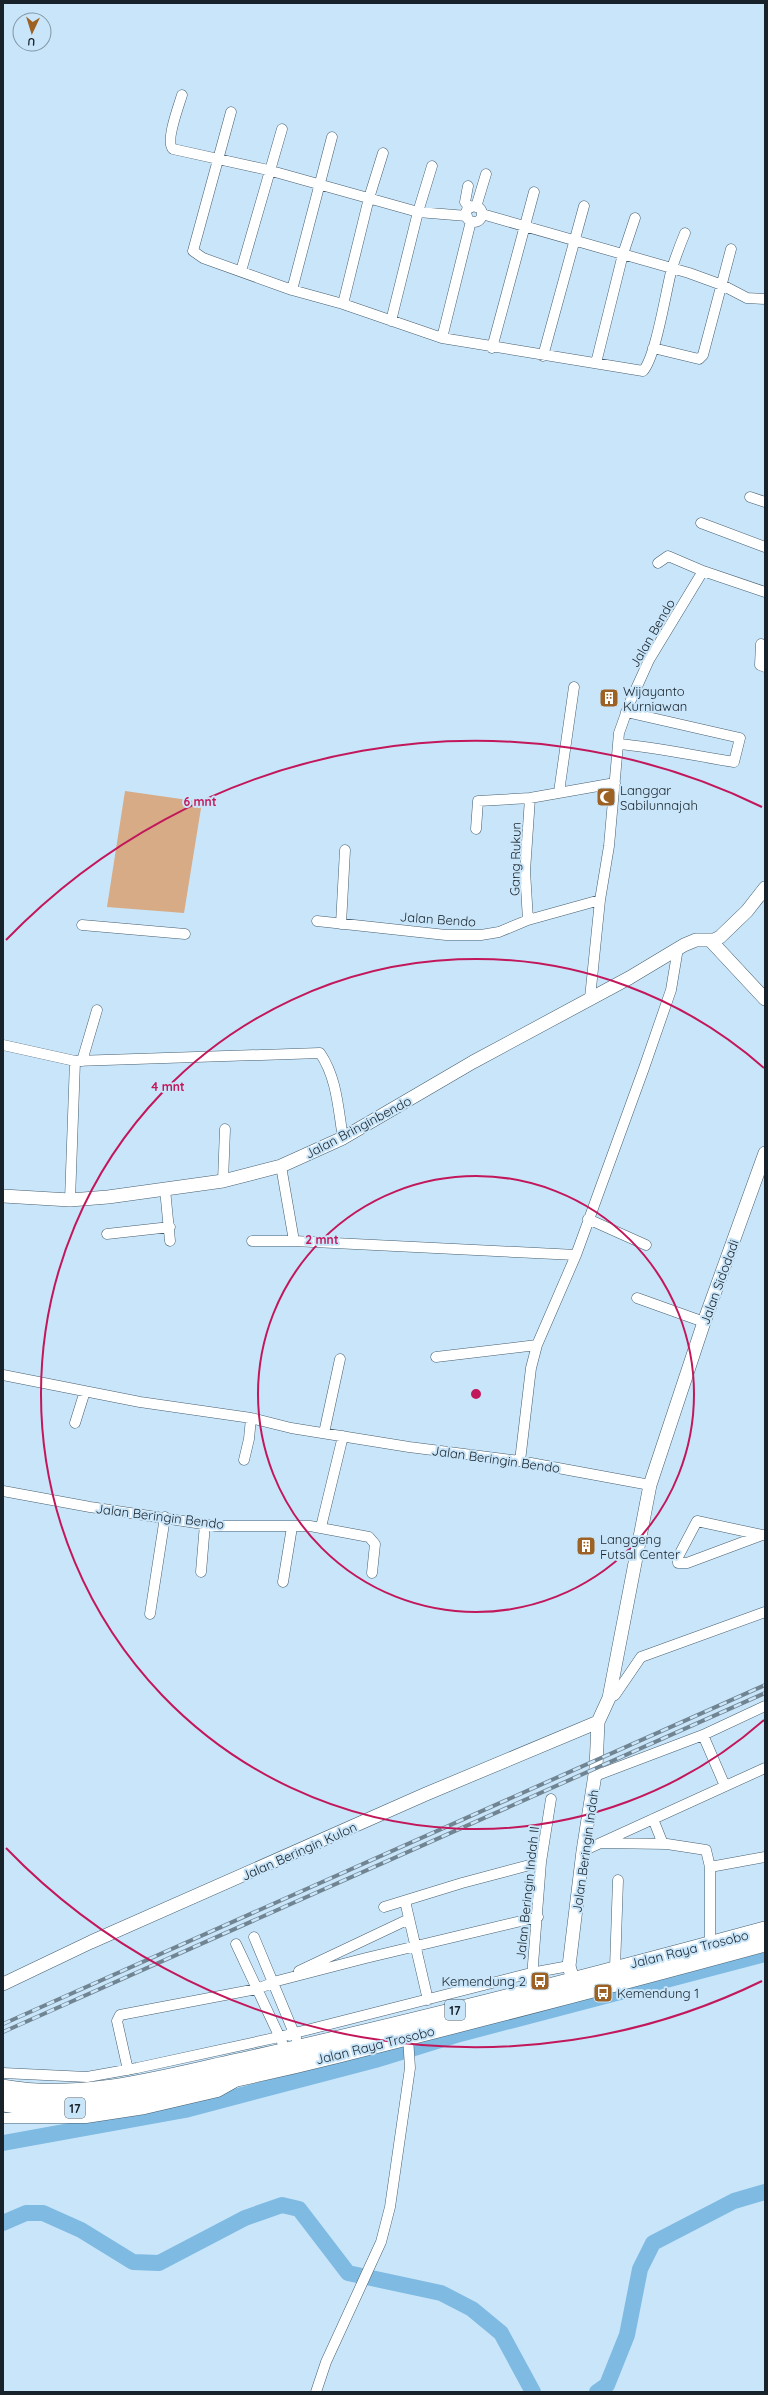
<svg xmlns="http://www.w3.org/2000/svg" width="768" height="2395" font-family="Quicksand,sans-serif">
<rect width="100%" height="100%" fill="#c9e5f9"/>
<!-- green -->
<path fill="#d7ab85" d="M125 791 202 802 184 913 107 907Z"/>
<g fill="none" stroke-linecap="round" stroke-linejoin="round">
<!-- river -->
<path stroke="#7ebae2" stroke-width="16" d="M3 2143 185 2110 375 2060 456 2035 765 1954
M3 2223 26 2213H43L81 2230 133 2262 159 2263 245 2218 282 2205 299 2209 348 2273 441 2293 472 2309 501 2333 533 2392
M597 2392 607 2385 627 2335 640 2269 653 2243 734 2201 765 2192"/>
<!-- minor casing -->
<g stroke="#465f70" stroke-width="11">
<path id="minor" d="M182 95C179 105 165 142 173 149L268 170 418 212 467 216
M231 112 193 251 203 258 292 290 343 304 442 338 643 371C656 357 666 290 672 268 676 256 680 245 685 233
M468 186 465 202 470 208
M466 214a8 8 0 1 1 16 0a8 8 0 1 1-16 0Z
M476 207 486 174
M482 214 689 273 722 285 747 298 765 299
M241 271 282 129
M292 290 332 137
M343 304 369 198 383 153
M391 321 418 212 432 166
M442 338 471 221
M492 348 534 192
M653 348 699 359 703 355 731 249
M543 356 584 206
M596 363 623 254 635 218
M750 497 765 502
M701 523 765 547
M658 563 668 556 703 571
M761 644 760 665 765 667
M618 744C656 747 695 756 734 762L740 738 626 712
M559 792 574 687
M476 829 478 801 530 798 615 783
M528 920 525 871 530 798
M317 921 446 935H481L499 932 528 920 600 900
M341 924 345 850
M82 925 185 934
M590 998 600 900 609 846 619 733 630 702 649 660 703 571 765 592
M3 1045 75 1061 320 1053C337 1078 338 1108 343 1138
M82 1061 97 1010
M281 1166 294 1241
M223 1181 225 1129
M165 1189 170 1241
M70 1200 75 1061
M588 1219 646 1245
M107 1234 170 1227
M252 1241H294L576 1255
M637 1298 704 1322
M436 1357 537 1345
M3 1375 140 1402 251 1418 291 1428 409 1447 520 1461 650 1485
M75 1423 85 1391
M324 1433 340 1359
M244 1460 249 1439 251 1418
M520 1461 531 1368 537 1345 576 1255 644 1068 671 990 678 948
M3 1491 90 1507 216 1526H310L369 1537 375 1544 372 1573
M321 1527 343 1436
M762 1535 697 1521 678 1557V1563H687L762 1535H765
M201 1572 205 1524
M283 1582 292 1527
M150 1614 165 1517
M609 1698 615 1695 641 1657 765 1612
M703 1735 725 1786
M595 1776 703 1735 765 1706
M653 1819 663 1844
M602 1843 667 1844 706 1850 710 1867V1944
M583 1851 765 1768
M710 1867 765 1857
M405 1901 428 2000
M384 1907 462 1883 541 1862
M254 1937 296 2038
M236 1944 282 2042
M615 1968 618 1880
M299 1971 409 1919
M531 1990 541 1862 551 1799
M128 2070 117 2021 120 2015 257 1989 277 1981 366 1958 538 1917
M3 2073 87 2077 137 2068 279 2037 531 1973 569 1966
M3 2118H86L145 2109 218 2092 234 2083
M316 2392 326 2362 381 2242 390 2207 410 2068 408 2037"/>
</g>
<!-- tertiary casing -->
<g stroke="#465f70" stroke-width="14">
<path id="tertiary" d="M710 940 765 999
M3 1196 70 1200 108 1197 223 1181 281 1166 343 1138 473 1062 629 978 684 945 696 940H714L720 937 747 911 765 888
M573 1980 569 1966 583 1851 596 1768 598 1722 609 1698 650 1485 704 1322 765 1153
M3 1984 91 1942 426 1794 598 1722"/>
</g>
<!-- trunk casing -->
<g stroke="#465f70" stroke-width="18">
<path id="trunk" d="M3 2088C87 2103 169 2076 251 2059 423 2021 595 1976 765 1930
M3 2103C66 2115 128 2101 189 2088 238 2078 287 2067 335 2055 479 2019 622 1982 765 1943"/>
</g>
<!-- minor -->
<use href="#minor" stroke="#fff" stroke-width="10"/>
<!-- tertiary -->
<use href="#tertiary" stroke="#fff" stroke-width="13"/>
<!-- trunk -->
<use href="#trunk" stroke="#fff" stroke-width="17"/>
<!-- rail casing -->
<g stroke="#718492" stroke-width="4">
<path id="rail" d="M3 2024 765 1685
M3 2032 765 1693"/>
</g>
<!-- rail -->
<use href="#rail" stroke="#c9e5f9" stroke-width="2.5" stroke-dasharray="8" stroke-linecap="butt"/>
</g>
<!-- distance rings -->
<g fill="none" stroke="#c2185b" stroke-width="2">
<circle cx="476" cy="1394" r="218"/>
<path d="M764 1720A435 435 0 1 1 764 1068"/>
<path d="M762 1981A653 653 0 0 1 6 1848M6 940A653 653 0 0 1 762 807"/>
</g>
<!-- icons -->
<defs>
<g id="building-square" transform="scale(1)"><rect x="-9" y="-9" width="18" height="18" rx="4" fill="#9d6123" stroke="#c9e5f9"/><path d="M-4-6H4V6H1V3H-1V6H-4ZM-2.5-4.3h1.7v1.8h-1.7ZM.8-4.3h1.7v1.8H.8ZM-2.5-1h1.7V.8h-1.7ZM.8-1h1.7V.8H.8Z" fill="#fff"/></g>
<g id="mosque-square" transform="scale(1)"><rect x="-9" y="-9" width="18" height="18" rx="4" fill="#9d6123" stroke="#c9e5f9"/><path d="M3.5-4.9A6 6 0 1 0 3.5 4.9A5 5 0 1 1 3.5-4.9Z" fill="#fff"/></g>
<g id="bus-square" transform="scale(1)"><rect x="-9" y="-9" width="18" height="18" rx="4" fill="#9d6123" stroke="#c9e5f9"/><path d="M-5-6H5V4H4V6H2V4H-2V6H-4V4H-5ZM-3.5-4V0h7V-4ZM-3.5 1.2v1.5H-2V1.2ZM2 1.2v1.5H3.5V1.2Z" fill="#fff"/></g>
</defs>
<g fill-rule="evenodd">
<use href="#building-square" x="609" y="698"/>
<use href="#mosque-square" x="606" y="797"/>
<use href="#building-square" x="586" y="1546"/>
<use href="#bus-square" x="540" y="1981"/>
<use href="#bus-square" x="603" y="1993"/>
</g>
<g text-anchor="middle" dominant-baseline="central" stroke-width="4" stroke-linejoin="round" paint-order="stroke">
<!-- shield labels -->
<g fill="#c9e5f9" stroke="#4d5c68" stroke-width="1">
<rect x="445" y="2000" width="20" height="20" rx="3"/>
<rect x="65" y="2098" width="20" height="20" rx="3"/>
</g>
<g font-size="12" font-weight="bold" fill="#18222a">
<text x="455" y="2010">17</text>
<text x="75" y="2108">17</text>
</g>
<!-- street labels -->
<g font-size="13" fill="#18222a" stroke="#c9e5f9">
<text transform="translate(652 633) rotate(-60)">Jalan Bendo</text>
<text transform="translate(515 859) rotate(-89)">Gang Rukun</text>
<text transform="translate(438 919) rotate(4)">Jalan Bendo</text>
<text transform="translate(358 1127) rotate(-28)">Jalan Bringinbendo</text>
<text transform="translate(719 1282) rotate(-70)">Jalan Sidodadi</text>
<text transform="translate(496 1459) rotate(8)">Jalan Beringin Bendo</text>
<text transform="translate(160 1516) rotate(7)">Jalan Beringin Bendo</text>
<text transform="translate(299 1851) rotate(-24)">Jalan Beringin Kulon</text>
<text transform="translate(585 1851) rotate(-82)">Jalan Beringin Indah</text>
<text transform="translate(527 1893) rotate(-84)">Jalan Beringin Indah II</text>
<text transform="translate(689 1949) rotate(-14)">Jalan Raya Trosobo</text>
<text transform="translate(375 2045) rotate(-14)">Jalan Raya Trosobo</text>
</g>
<!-- poi labels -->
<g font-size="13" fill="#18222a" stroke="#c9e5f9" text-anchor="start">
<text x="623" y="691">Wijayanto<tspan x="623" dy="15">Kurniawan</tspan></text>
<text x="620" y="790">Langgar<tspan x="620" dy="15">Sabilunnajah</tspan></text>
<text x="600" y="1539">Langgeng<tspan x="600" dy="15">Futsal Center</tspan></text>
<text x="526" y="1981" text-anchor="end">Kemendung 2</text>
<text x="617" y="1993">Kemendung 1</text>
</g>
</g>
<circle cx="476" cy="1394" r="6" fill="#c2185b" stroke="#c9e5f9" stroke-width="2"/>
<g font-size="12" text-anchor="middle" font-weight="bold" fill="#c2185b" stroke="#c9e5f9" stroke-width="4" stroke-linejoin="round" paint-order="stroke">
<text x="200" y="806">6 mnt</text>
<text x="168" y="1091">4 mnt</text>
<text x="322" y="1244">2 mnt</text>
</g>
<!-- border -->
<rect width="768" height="2395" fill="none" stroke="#18222a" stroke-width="8"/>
<!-- north arrow -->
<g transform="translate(32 32) rotate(184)"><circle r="19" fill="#c9e5f9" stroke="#8297a6"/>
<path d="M0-3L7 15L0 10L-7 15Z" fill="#9d6123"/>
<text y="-6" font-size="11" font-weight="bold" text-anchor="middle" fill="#18222a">U</text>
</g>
</svg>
